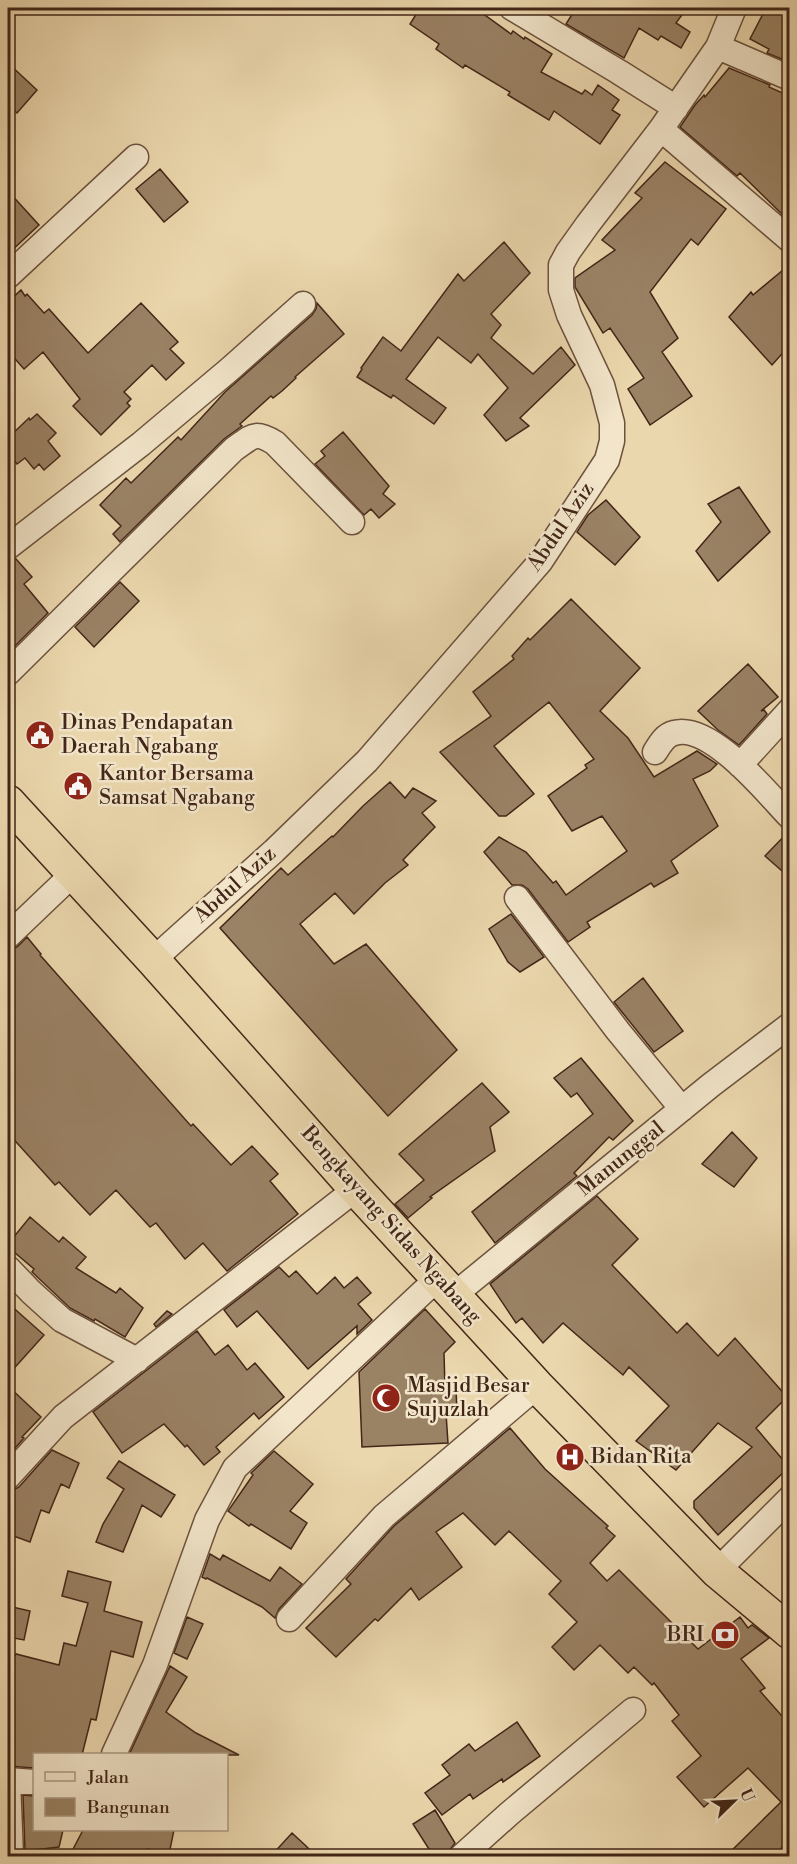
<svg xmlns="http://www.w3.org/2000/svg" width="797" height="1864" font-family="'Libre Bodoni',serif">
<rect width="100%" height="100%" fill="#ebd7ad"/>
<filter id="stains"><feTurbulence type="fractalNoise" baseFrequency=".00333" numOctaves="4"/><feColorMatrix values="0 0 0 0 .2 0 0 0 0 .09 0 0 0 0 .02 0 0 0 .5 -.17"/></filter>
<radialGradient id="worn" r=".72"><stop offset=".6" stop-color="#630" stop-opacity="0"/><stop offset="1" stop-color="#630" stop-opacity=".3"/></radialGradient>
<!-- building -->
<path fill="#9a8265" stroke="#422618" stroke-width="1.5" d="M420 8H475L511 34 513 31 524 39 525 37 552 54 541 72 582 94 585 90 592 95 598 85 619 100 612 110 620 115 600 144 554 111 549 120 508 95 510 92 465 65 463 68 436 49 439 44 410 24Z
M576 8H687L676 23 690 32 681 48 661 36 658 40 639 28 624 58 566 24Z
M766 8H789V50L784 60 767 53 769 49 750 39Z
M8 63 37 90 17 113 8 105Z
M729 68 770 85 769 87 789 96V221L740 173 737 176 680 127 695 105 704 95 705 97Z
M665 162 726 209 698 245 691 239 650 292 678 338 662 352 692 396 650 425 628 389 644 378 610 328 603 333 575 287V278L615 250 602 240 642 198 635 193Z
M160 169 188 202 164 222 136 189Z
M8 191 39 225 8 254Z
M504 242 530 273 491 314 501 325 491 338 533 374 561 347 575 365 520 418 529 426 506 441 484 415 508 388 478 354 471 363 438 337 406 379 446 408 434 424 393 395 391 398 357 377 362 369 361 368 383 337 401 351 458 274 464 281Z
M789 265V346L772 365 729 317 751 292 753 295Z
M21 290 25 296 27 294 44 313 49 309 88 353 141 303 178 342 170 349 184 363 166 380 152 365 124 392 131 399 127 403 130 406 101 435 73 406 80 399 43 352 24 369 8 351V302Z
M317 303 344 334 295 377 296 378 282 391 273 398 271 396 240 424 242 426 224 439 120 542 113 534 121 526 100 505 126 478 131 483 178 437 181 440 225 392 312 315 316 309Z
M37 414 56 433 48 441 60 456 44 470 39 464 34 469 25 458 17 464 8 453V438L29 418 30 420Z
M343 432 389 486 383 494 395 504 379 518 371 509 364 515 315 464 325 456 321 451Z
M739 487 770 532 718 581 696 551 721 522 708 504Z
M606 500 640 537 615 565 577 532 588 515Z
M16 559 32 577 24 584 48 613 8 653V561Z
M120 582 139 601 94 647 75 627Z
M571 599 640 668 600 711 628 738 654 777 697 751 717 764 710 771 693 779 718 826 671 861 678 873 654 887 651 883 587 922 590 927 568 942 528 889 522 885H512L484 852 499 837 526 852 553 883 556 881 566 895 627 851 602 816 572 831 548 796 587 768 585 765 594 759 549 702 494 746 534 794 506 816H499L440 752 491 716 473 692 514 659 512 656 528 638 530 640Z
M748 664 778 697 761 711 764 710 767 714 739 745 718 730 698 711Z
M390 782 405 798 413 788 436 801 422 813 435 827 403 860 408 865 385 883 354 914 335 893 300 924 334 964 366 944 457 1050 388 1116 220 928 281 868 288 875 332 836 333 837 363 806Z
M789 831V877L765 856Z
M511 914 544 957 520 972 508 962 489 929Z
M27 937 41 954 40 955 191 1126 193 1124 231 1165 252 1146 278 1174 270 1181 298 1214 227 1271 203 1243 185 1259 156 1223 150 1227 116 1190 90 1215 59 1182 55 1185 8 1133V950L17 947Z
M643 978 683 1031 654 1052 614 1002Z
M581 1058 633 1121 613 1140 609 1137 574 1173 577 1176 495 1243 472 1212 593 1114 577 1093 571 1097 554 1078Z
M482 1083 509 1112 490 1127 495 1151 430 1197 432 1198 408 1218 395 1204 424 1180 399 1154Z
M732 1132 757 1158 734 1187 702 1164Z
M597 1196 638 1239 612 1265 677 1333 687 1323 718 1356 735 1338 787 1397 756 1428 789 1467 718 1535 694 1508V1501L752 1447 718 1423 676 1470 636 1441 669 1406 629 1367 623 1375 563 1323 543 1343 522 1318 516 1323 490 1284Z
M30 1217 59 1242 63 1237 86 1257 76 1268 116 1293 120 1288 143 1308 125 1337 95 1319 94 1321 70 1308 32 1272 34 1269 8 1247V1244Z
M279 1267 289 1277 296 1271 317 1294 335 1277 344 1288 357 1277 371 1293 358 1304 372 1320 357 1334V1326L308 1369 257 1311 237 1327 224 1310Z
M8 1303 44 1335 8 1375Z
M425 1309 455 1342 444 1353 445 1389H456L457 1413H446L448 1443 362 1447 359 1372Z
M167 1311 172 1314 156 1327 154 1324Z
M197 1331 215 1355 228 1345 247 1370 255 1363 284 1397 259 1419 254 1413 216 1447 220 1452 204 1465 187 1445 185 1447 164 1424 122 1453 93 1412Z
M8 1386 41 1417 22 1437 24 1438 8 1456Z
M510 1428 545 1469 608 1526 606 1528 615 1536 590 1563 607 1581 619 1570 698 1649 740 1617 748 1628 752 1625 769 1638 741 1659 765 1688 760 1691 789 1724V1840L773 1857H725L781 1802 748 1768 704 1807 677 1777 701 1756 672 1721 679 1715 654 1683 652 1685 634 1667 628 1673 600 1645 574 1670 552 1647 577 1622 549 1594 561 1581 509 1531 495 1545 463 1513 436 1532 462 1567 419 1600 411 1588 378 1621 375 1619 336 1657 306 1628 351 1584 346 1579 394 1526Z
M52 1450 79 1463 69 1488 61 1484 49 1513 41 1510 30 1542 8 1534V1491L13 1490 19 1487Z
M274 1451 313 1484 290 1511 307 1523 291 1549 251 1524 249 1526 228 1511 253 1475 251 1473Z
M119 1461 175 1495 161 1517 142 1505 123 1552 96 1542 103 1524 124 1489 107 1478Z
M210 1554 220 1560 223 1555 270 1581 280 1567 302 1584 279 1609 275 1618 262 1607 207 1578 206 1579 202 1577Z
M68 1571 111 1582 104 1611 142 1622 133 1657 111 1651 96 1720 91 1719 82 1755H34V1768L8 1766V1670L16 1654 59 1665 64 1643 76 1646 88 1603 62 1596Z
M8 1606 30 1611 24 1640 8 1637Z
M187 1617 203 1624 187 1659 174 1653Z
M170 1666 187 1677 166 1712 196 1733 239 1755H129Z
M517 1722 540 1756 503 1782 502 1779 473 1799 470 1794 442 1815 425 1793 450 1775 442 1765 469 1744 475 1751Z
M23 1795 34 1796V1830H63L59 1847 25 1851Z
M435 1810 455 1843 449 1851 440 1857H434L413 1824Z
M83 1830H174L169 1854 147 1849 146 1857H126L106 1853V1857L70 1855Z
M292 1833 305 1845 317 1857H270Z"/>
<g fill="none" stroke-linecap="round" stroke-linejoin="round">
<!-- minor casing -->
<g stroke="#6c523d" stroke-width="27">
<path id="minor" d="M512 8 619 72 676 108
M718 47 790 78
M661 129 790 240
M8 276 136 157
M8 547 141 444 230 369 303 304
M8 673 234 449C252 437 254 430 275 443L352 522
M655 752C660 744 665 735 674 733 710 722 767 793 790 817
M740 765 790 710
M517 898 618 1031 682 1109
M8 936 74 873
M153 960 274 851 367 761 540 562 607 460 612 441V423L602 385 569 315 561 290V265L568 252 588 224 661 129 718 47 734 8
M8 1268 31 1292 62 1320 137 1360
M454 1295 711 1085 790 1025
M8 1477 63 1417 356 1189
M717 1571 790 1498
M289 1619 384 1516 537 1386
M114 1754 155 1665 207 1520 235 1468 438 1278
M8 1780 11 1856
M8 1780 34 1782
M462 1856 510 1813 633 1710"/>
</g>
<!-- highway casing -->
<g stroke="#422618" stroke-width="36">
<path id="highway" d="M8 802 153 960 356 1189 537 1386 717 1571 790 1632"/>
</g>
<!-- minor -->
<use href="#minor" stroke="#f2e5ca" stroke-width="24"/>
<!-- highway -->
<use href="#highway" stroke="#ebd7ad" stroke-width="33"/>
</g>
<!-- icons -->
<defs>
<g id="civic-disc" transform="scale(1.5)"><circle r="9.5" fill="#8f2418" stroke="#f2e5ca"/><path d="M-.6-6.5H3V-4.5H.6V-3L4-1V1h2V6H-6V1h2V-1L-.6-3ZM-1.2 2.5V6h2.4V2.5Z" fill="#fff"/></g>
<g id="mosque-disc" transform="scale(1.5)"><circle r="9.5" fill="#8f2418" stroke="#f2e5ca"/><path d="M3.5-4.9A6 6 0 1 0 3.5 4.9A5 5 0 1 1 3.5-4.9Z" fill="#fff"/></g>
<g id="hospital-disc" transform="scale(1.5)"><circle r="9.5" fill="#8f2418" stroke="#f2e5ca"/><path d="M-5-5h3v3.5h4V-5h3V5h-3V1.5h-4V5h-3Z" fill="#fff"/></g>
<g id="bank-disc" transform="scale(1.5)"><circle r="9.5" fill="#8f2418" stroke="#f2e5ca"/><path d="M-6-4H6V4H-6ZM0-2.3a2.3 2.3 0 1 0 0 4.6a2.3 2.3 0 1 0 0-4.6Z" fill="#fff"/></g>
</defs>
<g fill-rule="evenodd">
<use href="#civic-disc" x="40" y="735"/>
<use href="#civic-disc" x="78" y="786"/>
<use href="#mosque-disc" x="386" y="1398"/>
<use href="#hospital-disc" x="570" y="1457"/>
<use href="#bank-disc" x="725" y="1635"/>
</g>
<g text-anchor="middle" dominant-baseline="central" stroke-width="5" stroke-linejoin="round" paint-order="stroke">
<!-- street labels -->
<g font-size="21" fill="#422618" stroke="#f2e5ca">
<text transform="translate(561 527) rotate(-56)">Abdul Aziz</text>
<text transform="translate(235 885) rotate(-42)">Abdul Aziz</text>
<text transform="translate(621 1159) rotate(-39)">Manunggal</text>
<text transform="translate(391 1225) rotate(48)">Bengkayang Sidas Ngabang</text>
</g>
<!-- poi labels -->
<g font-size="21" fill="#422618" stroke="#f2e5ca" text-anchor="start">
<text x="61" y="723">Dinas Pendapatan<tspan x="61" dy="24">Daerah Ngabang</tspan></text>
<text x="99" y="774">Kantor Bersama<tspan x="99" dy="24">Samsat Ngabang</tspan></text>
<text x="407" y="1386">Masjid Besar<tspan x="407" dy="24">Sujuzlah</tspan></text>
<text x="591" y="1457">Bidan Rita</text>
<text x="704" y="1635" text-anchor="end">BRI</text>
</g>
</g>
<!-- margin -->
<rect width="797" height="1864" fill="none" stroke="#ebd7ad" stroke-width="30"/>
<rect x="9" y="9" width="779" height="1846" fill="none" stroke="#422618" stroke-width="3"/>
<rect x="15" y="15" width="767" height="1834" fill="none" stroke="#422618" stroke-width="1.5"/>
<!-- legend -->
<rect x="33" y="1753" width="195" height="78" fill="#f2e5ca" stroke="#ac9983" stroke-width="1.5"/>
<rect x="45" y="1772" width="30" height="9" fill="#f2e5ca" stroke="#ac9983" stroke-width="1.5"/>
<text x="87" y="1783" font-size="18" fill="#422618">Jalan</text>
<rect x="45" y="1798" width="30" height="18" fill="#9a8265" stroke="#ac9983" stroke-width="1.5"/>
<text x="87" y="1813" font-size="18" fill="#422618">Bangunan</text>
<!-- north arrow -->
<g transform="translate(734 1801) rotate(66)" stroke="#f2e5ca" stroke-width="4.5" paint-order="stroke">
<path d="M0-4.5L10 22L0 15L-10 22Z" fill="#422618"/>
<text y="-9" font-size="16" font-weight="bold" text-anchor="middle" fill="#422618">U</text>
</g>
<rect width="100%" height="100%" filter="url(#stains)"/>
<rect width="100%" height="100%" fill="url(#worn)"/>
</svg>
